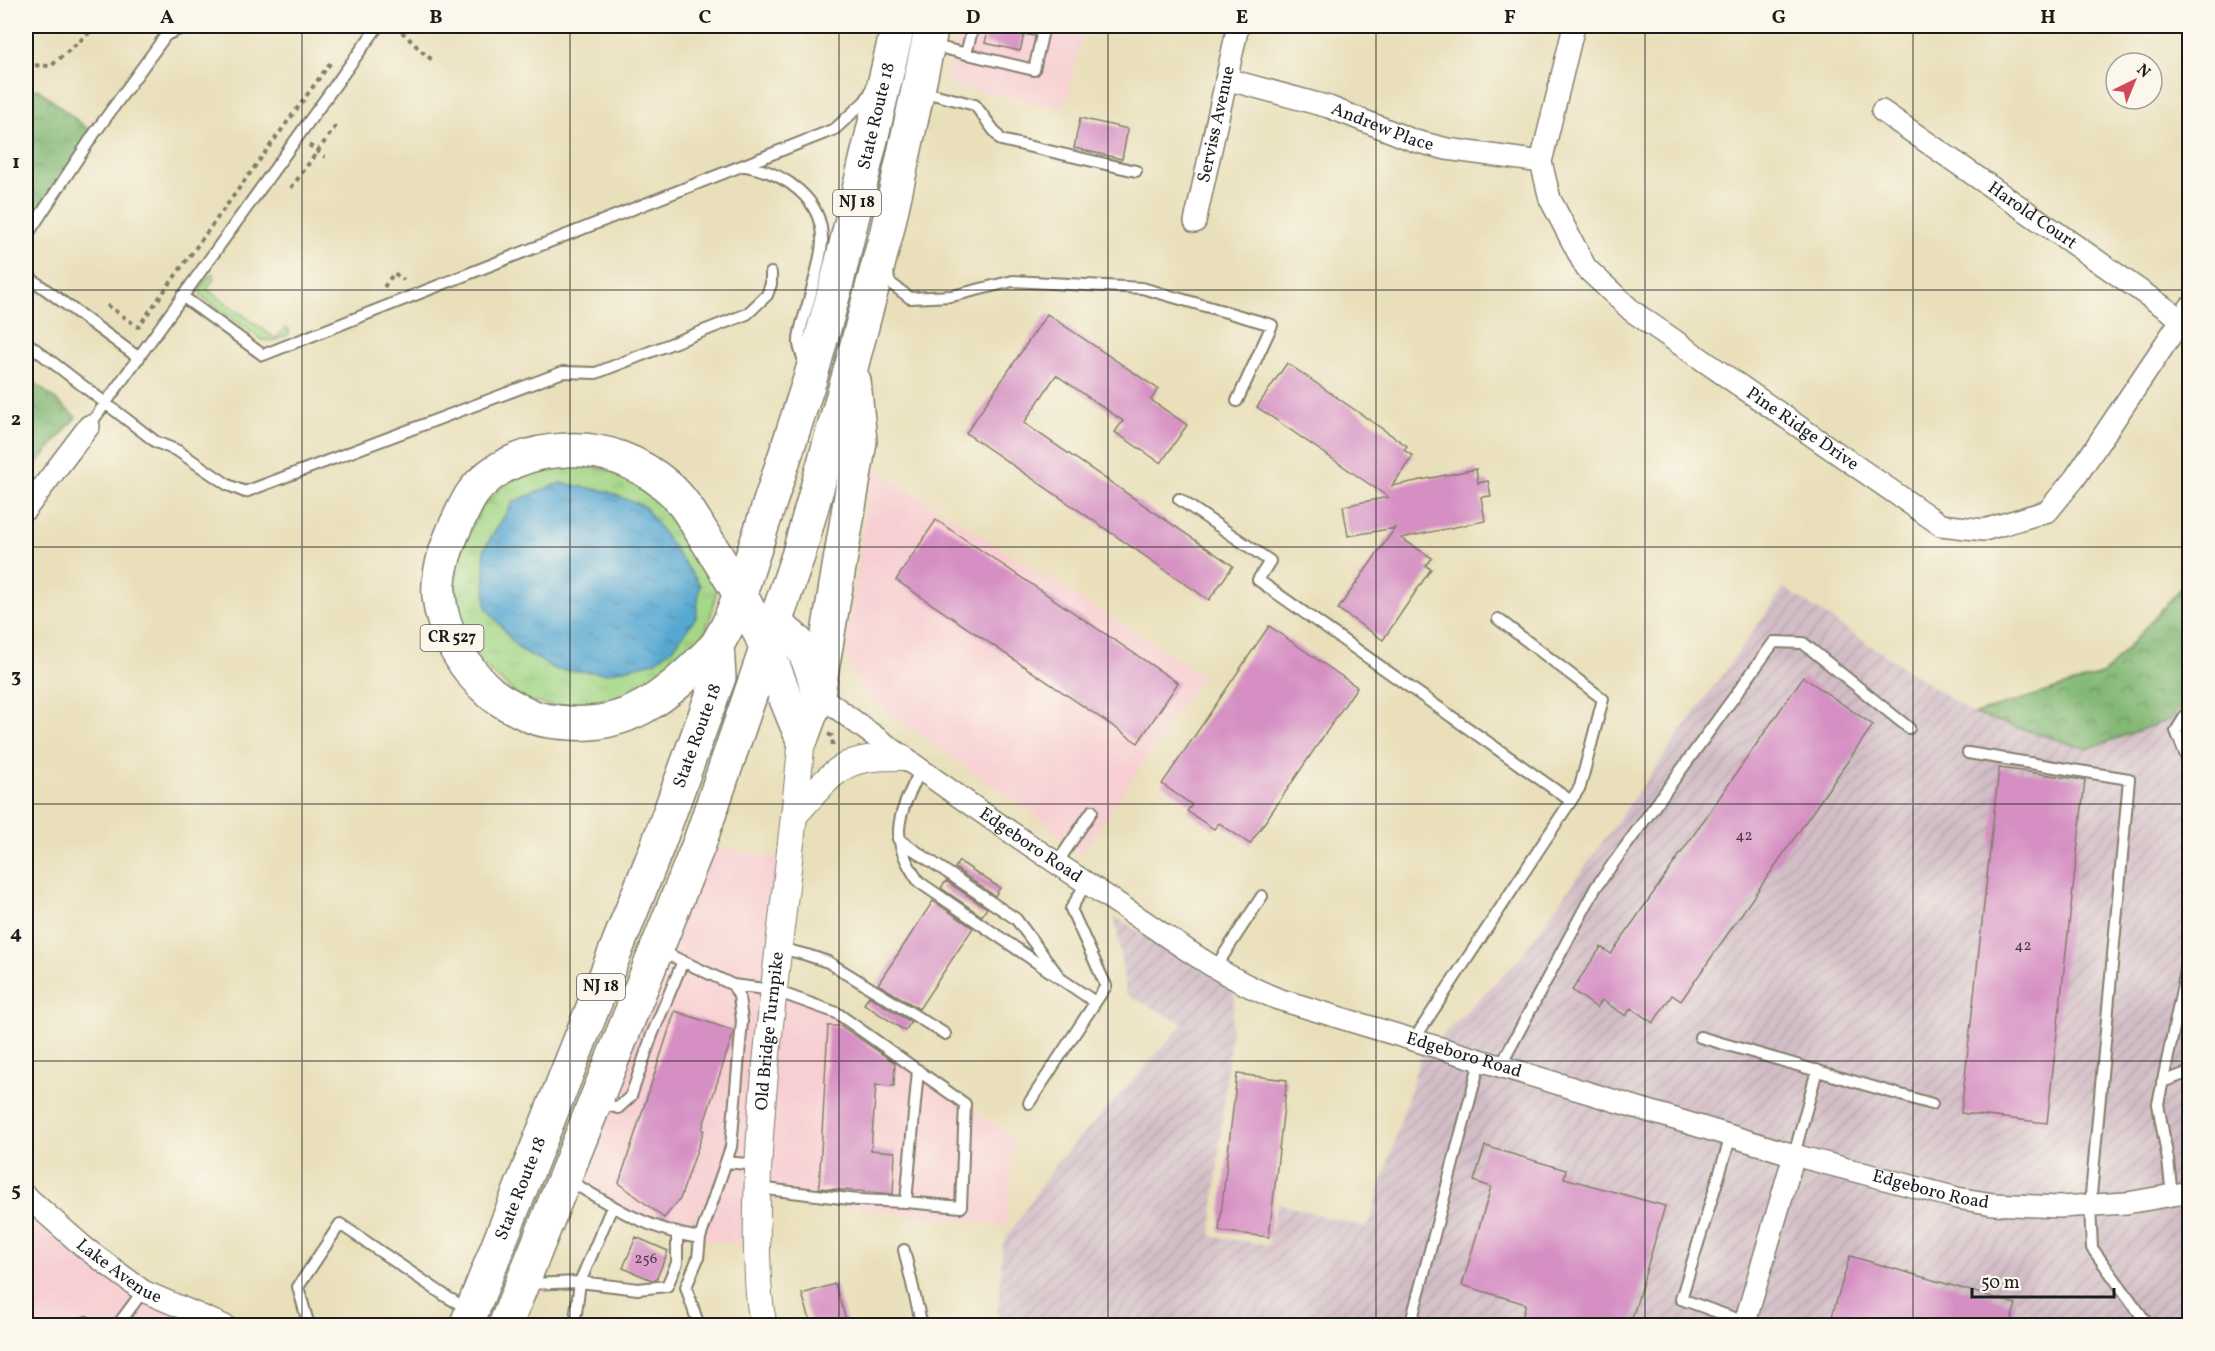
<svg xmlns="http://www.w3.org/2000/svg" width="2215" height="1351" font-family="Vollkorn,serif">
<defs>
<pattern id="industrial-furrows" width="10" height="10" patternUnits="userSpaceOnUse" patternTransform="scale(1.5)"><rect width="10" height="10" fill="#d2bdc6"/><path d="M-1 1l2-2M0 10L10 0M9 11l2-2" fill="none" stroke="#b4a2aa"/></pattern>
<pattern id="grass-tufts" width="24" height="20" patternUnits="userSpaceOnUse" patternTransform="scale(1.5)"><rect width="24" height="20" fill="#a4d787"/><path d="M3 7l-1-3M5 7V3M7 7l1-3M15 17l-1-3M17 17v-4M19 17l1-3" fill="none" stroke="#8db874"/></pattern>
<pattern id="forest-crowns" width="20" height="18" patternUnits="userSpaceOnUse" patternTransform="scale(1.5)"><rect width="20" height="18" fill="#83b874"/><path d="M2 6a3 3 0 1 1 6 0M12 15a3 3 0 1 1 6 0" fill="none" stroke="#6a955e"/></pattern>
<pattern id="water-ripples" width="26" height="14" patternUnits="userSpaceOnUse" patternTransform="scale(1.5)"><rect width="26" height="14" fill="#57a8d2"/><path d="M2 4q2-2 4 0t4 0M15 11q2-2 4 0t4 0" fill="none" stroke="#4788aa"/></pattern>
</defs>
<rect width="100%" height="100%" fill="#fbf7ec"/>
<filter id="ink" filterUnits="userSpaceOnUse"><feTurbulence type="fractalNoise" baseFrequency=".0167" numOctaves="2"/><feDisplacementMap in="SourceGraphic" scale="12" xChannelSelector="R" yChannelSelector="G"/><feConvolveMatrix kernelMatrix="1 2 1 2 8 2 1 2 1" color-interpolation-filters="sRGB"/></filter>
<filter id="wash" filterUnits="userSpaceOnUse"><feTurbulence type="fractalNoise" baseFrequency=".008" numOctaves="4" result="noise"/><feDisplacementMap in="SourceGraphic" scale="24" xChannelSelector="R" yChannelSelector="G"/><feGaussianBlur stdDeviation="1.35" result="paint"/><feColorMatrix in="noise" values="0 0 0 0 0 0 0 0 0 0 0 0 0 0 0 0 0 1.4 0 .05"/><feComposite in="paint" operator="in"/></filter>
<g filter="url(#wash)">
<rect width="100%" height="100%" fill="#e9dfba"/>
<!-- built -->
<path fill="#f7cfd2" d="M960 26H1084L1065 109 947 84Z
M872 467 1202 675 1080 857 1046 822 872 701 852 675 845 651Z
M699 844 790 861 773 990 837 1013 1013 1138 1007 1225 757 1198V1247L677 1235 565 1178Z
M26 1196 85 1248 225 1325H26Z"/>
<!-- industrial -->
<path fill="url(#industrial-furrows)" d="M1784 588 1974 714 2087 749 2171 719 2189 695V1325L997 1326 1003 1243 1055 1165 1184 1024 1126 994 1115 917 1235 990 1211 1236 1268 1245 1277 1203 1368 1228 1420 1058 1519 959Z"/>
<!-- grass -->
<path fill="url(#grass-tufts)" stroke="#607a52" stroke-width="1.5" d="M578 463C595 468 615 471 631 478 673 497 695 548 718 585L709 623 698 647 678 675 601 714 525 701 481 664 458 616 454 585 457 560 480 509 501 488 521 473Z"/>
<!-- forest -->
<path fill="url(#forest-crowns)" stroke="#506a48" stroke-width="1.5" d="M38 89 94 134 26 237V91Z
M26 375 76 417 26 476Z
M2189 579V695L2171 719 2087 749 1974 714 2104 674Z"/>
<!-- garden -->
<path fill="#a4d787" stroke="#607a52" stroke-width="1.5" d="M213 274 215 277 207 289 276 339 285 328 289 329V334L274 341 262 340 201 296 200 289 210 275Z"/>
<!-- water -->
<path fill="url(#water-ripples)" stroke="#3a6277" stroke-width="1.5" d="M560 483 606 491 645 507 700 585 696 617 675 646 654 662 607 673 557 670 518 648 486 607 484 549 513 502Z"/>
<g id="blocks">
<!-- building -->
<path fill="#d58fc3" d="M989 26H1019V31L1024 35 1020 51 985 43Z
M1080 118 1128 129 1122 159 1074 148Z
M1047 314 1158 389 1151 400 1187 425 1161 463 1115 432 1123 421 1056 375 1024 423 1233 566 1209 600 966 433Z
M1287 363 1407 446 1404 450 1413 456 1392 486 1476 469 1478 483 1488 481 1491 496 1481 497 1485 521 1401 538 1432 558 1426 566 1431 569 1383 640 1338 609 1395 528 1348 536 1343 506 1388 497 1257 407Z
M936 520 1178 683 1138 743 896 580Z
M1269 626 1357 687 1250 844 1219 823 1214 829 1187 811 1192 805 1162 784Z
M1803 677 1873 725 1681 1001 1672 995 1653 1023 1631 1008 1626 1016 1602 1000 1597 1008 1572 990 1601 947 1611 954Z
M1999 768 2085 780 2047 1123 1961 1113Z
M959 861 1000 888 995 896 955 868Z
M946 881 987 908 982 916 941 888Z
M933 901 973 928 919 1009 878 984Z
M869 996 911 1022 905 1031 864 1004Z
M675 1011 734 1031 702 1129 704 1130 680 1199 664 1218 619 1183Z
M828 1026H841L895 1063 894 1086 876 1085 871 1150 895 1152 893 1194 819 1188Z
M1237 1074 1287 1080 1269 1237 1219 1231Z
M1485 1146 1566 1170 1564 1178 1665 1206 1630 1326H1520L1526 1304 1462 1285 1491 1187 1474 1181Z
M636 1237 668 1251 656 1280H652L623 1268Z
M1850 1256 2016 1304 2009 1326H1829Z
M835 1284 848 1326H812L802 1294Z"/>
</g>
</g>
<g filter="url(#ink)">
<use href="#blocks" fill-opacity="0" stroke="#827e6b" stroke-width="1.5"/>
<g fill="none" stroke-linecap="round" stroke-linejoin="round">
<!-- service casing -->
<g stroke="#827e6b" stroke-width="14">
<path id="service" d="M1026 28 1042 31
M930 45 1034 70 1044 26
M966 54 973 26
M921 91 975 105 1001 140 1136 171
M746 166C784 173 823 198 822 241 821 261 814 281 809 300 806 313 799 328 799 341 798 348 803 356 805 363
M26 237 94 134 166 35 186 26
M888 270 889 282 910 298 952 296 1013 281 1142 288 1272 325 1237 401
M26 275 139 358
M182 296 263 355 835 129 865 101 870 93
M26 342 156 442 178 451 228 485 245 492 563 372 596 373 747 314 767 295 771 284V273
M89 426 378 26
M1179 499 1270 561 1258 580 1571 801
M2190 708 2176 731 2190 766
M1968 753 2129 779 2090 1206 2092 1248 2149 1326
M920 771C898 817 887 836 919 882L1061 979
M898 839 1016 919 1061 979 1095 1002
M1057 863 1092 811
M780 948 807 955 828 962 945 1034
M659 950 733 985 739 996 742 1021 731 1147 700 1238 698 1258 686 1287 699 1326
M1215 968 1262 896
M733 985 773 990 837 1013 965 1104 961 1207 906 1202 858 1200 758 1188
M1700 1037 1932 1104
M1413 1041 1580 787 1603 699 1498 619
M1500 1067 1596 887 1774 642 1803 643 1909 728
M2162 1082 2190 1072
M598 1102 618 1108 631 1096 652 1035 683 961
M1029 1103 1106 986 1071 909 1086 883
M1731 1136 1681 1299 1745 1322
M1794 1155 1817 1070
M726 1162 757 1165
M567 1179C611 1206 648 1230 700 1238
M2172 1196 2168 1160 2158 1104 2190 952
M906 1202 918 1070
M904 1250 922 1326
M528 1284 580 1282 638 1289 667 1286 677 1263V1235
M576 1313 580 1282 612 1207
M86 1322 92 1326
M117 1326 143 1291
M309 1326 298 1287 340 1224 447 1297 468 1309
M1410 1326 1480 1061"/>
</g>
<!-- minor casing -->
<g stroke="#827e6b" stroke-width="24">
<g id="minor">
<path id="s1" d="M1574 26 1541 162 1550 199 1586 268 1632 311 1941 525 1984 530 2048 511 2075 478 2190 307"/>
<path id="s2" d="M1226 79 1329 107 1415 141 1447 149 1541 162"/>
<path id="s3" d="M1882 111 2181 319"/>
<path id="s4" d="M1195 222 1238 26"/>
<path d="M26 509 89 426"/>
<path id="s5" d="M818 694C914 767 1013 835 1114 901 1167 936 1219 976 1278 999L1794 1155 1957 1198 1993 1204 2060 1207 2127 1203 2190 1192"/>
<path id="s6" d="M26 1196 85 1248 143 1291 225 1326"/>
<path d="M1744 1326 1794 1155"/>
</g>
</g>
<!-- tertiary casing -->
<g stroke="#827e6b" stroke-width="28">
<g id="tertiary">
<path d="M795 814C810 799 824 779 842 768 858 757 883 757 901 757"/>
<path id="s7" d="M764 1326C758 1301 758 1278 757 1253 756 1205 758 1157 762 1108 772 984 791 861 802 737"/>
</g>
</g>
<!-- trunk casing -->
<g stroke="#827e6b" stroke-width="36">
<g id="trunk">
<path d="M755 620C798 630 808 651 818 692"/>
<path d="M717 645C675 688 634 728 570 723 557 722 542 721 531 716 518 710 504 703 492 694 465 671 442 632 439 596 437 572 446 547 456 525 461 515 466 503 472 494 493 464 533 451 567 450 604 448 639 462 667 486 685 501 695 522 708 542 723 567 740 592 753 618 772 657 784 698 802 737"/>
<path d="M802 737 818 694 860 441 854 381"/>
<path id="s8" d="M466 1326 657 847 719 677 717 645 728 625 740 594 810 379 838 278 898 26"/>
<path d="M505 1326 699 844 798 556 852 364 887 231 932 26"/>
</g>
</g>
<!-- path -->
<path stroke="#827e6b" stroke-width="4" stroke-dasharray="4.5 4.5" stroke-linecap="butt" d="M395 26C409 37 419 51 434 61
M26 65 51 66 97 26
M309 145 325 157
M291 188 338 123
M384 287 394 273 404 280
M107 305 138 327 331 62
M828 734 832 736 833 747
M26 1312 43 1326"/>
<!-- service -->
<use href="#service" stroke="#fff" stroke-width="10"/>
<!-- minor -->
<use href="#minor" stroke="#fff" stroke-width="21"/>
<!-- tertiary -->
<use href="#tertiary" stroke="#fff" stroke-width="26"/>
<!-- trunk -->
<use href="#trunk" stroke="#fff" stroke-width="33"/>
</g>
</g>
<!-- grid -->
<path fill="none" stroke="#1c1c1c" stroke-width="1.5" stroke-opacity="0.55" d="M302 26V1326M570 26V1326M839 26V1326M1108 26V1326M1376 26V1326M1645 26V1326M1913 26V1326M26 290H2190M26 547H2190M26 804H2190M26 1061H2190"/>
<g text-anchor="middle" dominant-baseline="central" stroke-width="6" stroke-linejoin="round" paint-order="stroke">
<!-- number labels -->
<g font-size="15" fill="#4a3946">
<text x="1744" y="836">42</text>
<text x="2023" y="946">42</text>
<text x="646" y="1259">256</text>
</g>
<!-- shield labels -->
<g fill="#fbf7ec" stroke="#5f5e5a" stroke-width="1.5">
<rect x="833" y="190" width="48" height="26" rx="4.5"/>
<rect x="420.5" y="625" width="63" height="26" rx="4.5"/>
<rect x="577" y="974" width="48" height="26" rx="4.5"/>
</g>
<g font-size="16" font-weight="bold" fill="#1c1c1c">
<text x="857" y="203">NJ 18</text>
<text x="452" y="638">CR 527</text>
<text x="601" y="987">NJ 18</text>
</g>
<!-- street labels -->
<g font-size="18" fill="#1c1c1c" stroke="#fbf7ec">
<text stroke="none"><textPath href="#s8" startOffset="1282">State Route 18</textPath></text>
<text stroke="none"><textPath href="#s4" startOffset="100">Serviss Avenue</textPath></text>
<text stroke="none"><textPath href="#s2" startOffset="164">Andrew Place</textPath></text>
<text stroke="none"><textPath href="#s3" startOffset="183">Harold Court</textPath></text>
<text stroke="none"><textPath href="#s1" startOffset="526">Pine Ridge Drive</textPath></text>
<text stroke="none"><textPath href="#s8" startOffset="634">State Route 18</textPath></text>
<text stroke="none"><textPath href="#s5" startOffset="261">Edgeboro Road</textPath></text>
<text stroke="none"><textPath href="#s7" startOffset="296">Old Bridge Turnpike</textPath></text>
<text stroke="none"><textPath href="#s5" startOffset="747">Edgeboro Road</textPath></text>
<text stroke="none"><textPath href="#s8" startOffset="148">State Route 18</textPath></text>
<text stroke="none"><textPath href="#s5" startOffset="1233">Edgeboro Road</textPath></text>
<text stroke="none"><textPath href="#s6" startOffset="120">Lake Avenue</textPath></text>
</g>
</g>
<!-- margin -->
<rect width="2215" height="1351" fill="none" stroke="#fbf7ec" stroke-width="66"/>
<!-- north arrow -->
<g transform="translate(2134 81) rotate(43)"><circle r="28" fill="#fbf7ec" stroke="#a29f99" stroke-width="1.5"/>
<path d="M0-4.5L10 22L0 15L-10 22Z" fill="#d1495b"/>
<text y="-9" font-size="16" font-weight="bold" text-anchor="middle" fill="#1c1c1c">N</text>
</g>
<!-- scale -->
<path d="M1972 1288v9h142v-9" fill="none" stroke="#1c1c1c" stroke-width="3"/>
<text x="1981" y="1288" font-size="18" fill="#1c1c1c" stroke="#fbf7ec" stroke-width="4.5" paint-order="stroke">50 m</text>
<rect x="33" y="33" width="2149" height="1285" fill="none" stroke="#1c1c1c" stroke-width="2"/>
<g font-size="20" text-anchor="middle" font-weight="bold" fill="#1c1c1c">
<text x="167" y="23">A</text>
<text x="436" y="23">B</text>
<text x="705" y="23">C</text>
<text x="973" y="23">D</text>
<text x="1242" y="23">E</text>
<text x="1510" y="23">F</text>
<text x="1779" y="23">G</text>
<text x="2048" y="23">H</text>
<text x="16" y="168">1</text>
<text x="16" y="425">2</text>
<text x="16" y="682">3</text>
<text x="16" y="939">4</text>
<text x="16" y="1196">5</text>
</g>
</svg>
